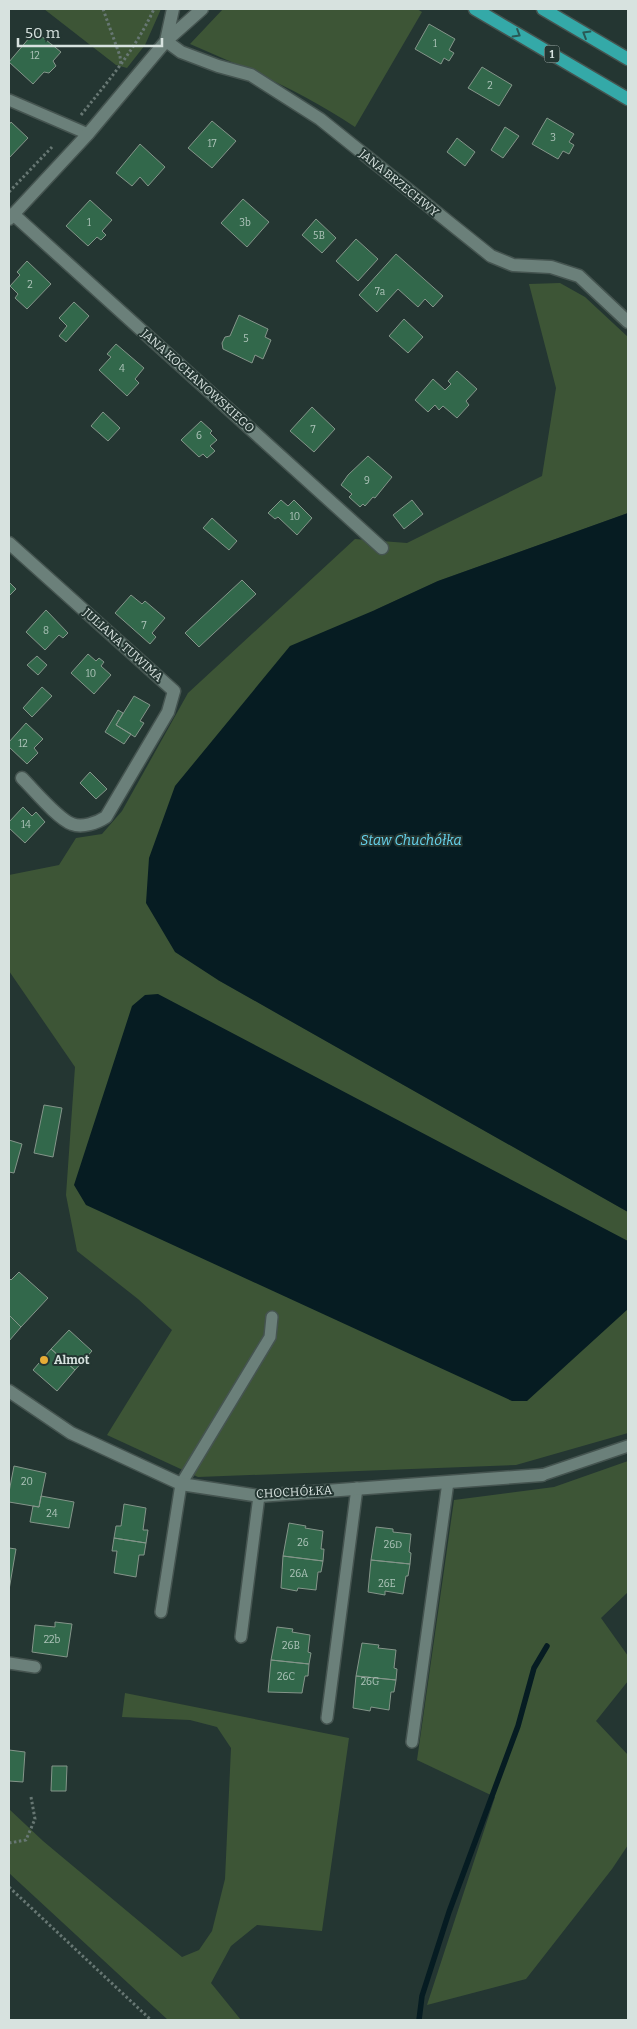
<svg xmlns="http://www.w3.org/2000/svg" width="637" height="2029" font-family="Bitter,serif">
<rect width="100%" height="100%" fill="#243632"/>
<!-- green -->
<path fill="#3d5536" d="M44 9H161L145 45 127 68 116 65Z
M223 9H417L422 12 355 127C303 92 248 69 190 44Z
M560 283 585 297 628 337V513L438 581 375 610 218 980 628 1212V1433L516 1465 198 1477 107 1435 172 1330 138 1299 77 1251 66 1195 75 1067 9 971V875L59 865 76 838 102 834 122 811 188 693 355 539 407 543 542 476 556 388 529 284Z
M628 1461V1592L601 1618 628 1656V1681L596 1721 628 1755V1845L612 1869 526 1979 427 2005 495 1797 417 1760 454 1500 554 1487Z
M125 1693 349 1738 322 1931 257 1925 231 1946 211 1983 241 2020H168L9 1873V1809L43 1841 182 1957 199 1950 212 1931 225 1879 231 1748 217 1727 190 1720 122 1717Z"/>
<!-- water -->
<path fill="#061c22" d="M628 513V1212L218 980 175 952 146 903 149 858 175 786 290 646 375 610 438 581Z
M158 994 628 1241V1309L527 1401H512L86 1205 74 1185 132 1006 145 995Z"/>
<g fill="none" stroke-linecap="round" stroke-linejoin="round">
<!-- stream -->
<path stroke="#061c22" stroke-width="5.5" d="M419 2020 422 1996 449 1912 518 1726 534 1668 547 1646"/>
</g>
<!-- building -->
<path fill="#32684b" stroke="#84958a" d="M429 24 455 39 449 50 454 53 449 61 444 58 441 64 415 49Z
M35 31 61 52 53 61 56 66 49 73 44 72 33 84 9 62Z
M482 67 512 85 499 106 468 88Z
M547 118 574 134 569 142 574 145 569 154 563 151 558 159 532 144Z
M212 121 236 141 212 168 188 148Z
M11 122 28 138 9 158V125Z
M505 127 519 136 503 158 491 150Z
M457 138 475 152 465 166 447 152Z
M140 144 165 167 148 186 140 177 132 186 116 173Z
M243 199 269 222 247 247 221 223Z
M90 200 112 220 102 231 106 235 101 240 97 237 88 246 66 226Z
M316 219 336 238 322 253 302 235Z
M356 239 378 259 358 281 336 261Z
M396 254 443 296 433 307 425 299 418 307 398 289 377 312 359 295Z
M27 261 51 284 27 309 15 298 18 294 10 286 20 275 17 272Z
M74 302 89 316 66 342 59 336 67 326 59 318Z
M239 315 268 329 265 337 271 340 263 359 255 355 252 363 223 349 222 343 225 337 230 336Z
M404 319 423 337 408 353 389 336Z
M116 344 144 368 135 379 139 383 127 396 99 370 111 357 107 354Z
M457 371 477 389 466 401 469 405 457 418 443 406 439 410 435 405 428 412 415 400 433 379 445 390 451 384 448 381Z
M312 407 335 429 314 452 290 431Z
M103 412 120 428 108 441 91 426Z
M201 421 212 431 210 433 217 440 210 446 215 451 207 458 203 454 199 457 181 440Z
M368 456 392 477 375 498 373 497 365 506 363 504 360 507 349 497 352 494 341 485 348 475Z
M281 500 288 506 294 500 312 518 297 535 278 517 275 519 268 513Z
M412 500 423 514 404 529 393 515Z
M212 518 237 541 229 550 203 528Z
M242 580 256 594 199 647 185 633Z
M9 582 16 589 9 596Z
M131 595 142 604 145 601 165 618 152 633 156 637 150 644 115 613Z
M46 610 68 633 63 638 59 635 45 650 26 632Z
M88 654 96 661 99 658 104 662 101 666 111 675 94 694 71 673Z
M37 656 47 665 38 675 27 665Z
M42 687 52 696 32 717 23 708Z
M134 696 150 705 140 721 144 723 135 737 116 725Z
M118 710 123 713 116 725 131 734 124 744 105 732Z
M26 723 43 739 34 748 38 753 27 764 9 747V742Z
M90 772 107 789 96 799 80 783Z
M23 807 32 816 36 812 45 822 25 843 9 828V822Z
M44 1105 62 1108 53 1157 34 1153Z
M9 1140 22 1144 14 1173 9 1172Z
M19 1272 48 1298 21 1327 9 1315V1278L11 1280Z
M9 1315 21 1327 9 1341Z
M69 1330 92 1351 75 1370 51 1349Z
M51 1349 75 1370 57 1391 33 1370Z
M14 1466 46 1473 39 1507 9 1502V1492Z
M41 1496 74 1502 69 1528 30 1522 33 1506 39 1507Z
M124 1504 146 1508 143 1530H148L146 1543 114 1538 116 1526H121Z
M289 1523 306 1526 305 1528 323 1531 321 1549H324L323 1561 283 1556Z
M376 1527 393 1529V1532L411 1534 409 1552 411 1553 410 1564 371 1560Z
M114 1538 146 1543 144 1555H139L136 1577 114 1573 117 1551H112Z
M9 1548 16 1549 9 1590Z
M283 1556 323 1561 321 1572H318L316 1590 298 1588 297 1591 281 1588Z
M371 1560 410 1564 408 1576H406L403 1594 385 1591V1595L368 1592Z
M55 1622 72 1624 67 1657 32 1652 35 1625 55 1627Z
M277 1627 293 1629 292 1632 310 1635 308 1652 311 1653 309 1664 271 1660Z
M362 1643 379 1645 378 1648 396 1650 394 1668 397 1669 396 1680 356 1676Z
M271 1660 309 1664 308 1676H305L302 1693 268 1692Z
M356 1676 396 1680 394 1692H391L389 1710 371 1707 370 1711 353 1708Z
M9 1750 25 1752 23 1782 9 1781Z
M52 1766H67L66 1791H51Z"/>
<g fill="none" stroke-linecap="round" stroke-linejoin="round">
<!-- service casing -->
<g stroke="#455450" stroke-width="14">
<path id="service" d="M9 100 88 134
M542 1475 628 1446
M161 1612 181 1484 270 1337 272 1317
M241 1637 259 1496
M9 1663 35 1667
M327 1718 357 1488
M412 1742 448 1482"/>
</g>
<!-- minor casing -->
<g stroke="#455450" stroke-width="15">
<path id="minor" d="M166 41 181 52 218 66 251 75 320 119 491 256 513 265 551 267 579 276 628 322
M13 214 382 548
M9 543 174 691 168 712 106 817C97 823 82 828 72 824 58 819 34 790 22 778
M9 1391 71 1433 181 1484 259 1496 542 1475"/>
</g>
<!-- secondary casing -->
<g stroke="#455450" stroke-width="15">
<path id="secondary" d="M166 41 173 9
M9 219 88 134 166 41 202 9"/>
</g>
<!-- primary casing -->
<g stroke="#455450" stroke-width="15">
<path id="primary" d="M475 9 628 99
M543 9 628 59"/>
</g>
<!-- path -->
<path stroke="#677773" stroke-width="3" stroke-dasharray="2.5 2.5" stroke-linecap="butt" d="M103 9 120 56 121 66
M81 115C109 80 135 50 154 9
M9 192 52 147
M9 1843 26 1840 35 1819 31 1797
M9 1887 151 2020"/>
<!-- service -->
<use href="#service" stroke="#6b807a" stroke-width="11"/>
<!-- minor -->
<use href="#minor" stroke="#6b807a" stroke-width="12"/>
<!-- secondary -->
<use href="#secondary" stroke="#6b807a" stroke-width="12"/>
<!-- primary -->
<use href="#primary" stroke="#34a9a8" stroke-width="12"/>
</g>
<!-- one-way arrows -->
<defs><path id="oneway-chevron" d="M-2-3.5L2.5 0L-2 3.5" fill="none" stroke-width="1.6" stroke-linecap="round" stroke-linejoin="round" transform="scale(1.25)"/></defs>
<g stroke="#295855">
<use href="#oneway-chevron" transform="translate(517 34) rotate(31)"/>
<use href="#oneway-chevron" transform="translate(586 34) rotate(-149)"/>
</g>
<!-- markers -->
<circle fill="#e6ac36" stroke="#243632" stroke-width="2" cx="44" cy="1360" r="5"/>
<g text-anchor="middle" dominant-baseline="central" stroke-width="4" stroke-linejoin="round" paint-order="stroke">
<!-- number labels -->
<g font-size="10" fill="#aec4ba">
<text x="435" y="44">1</text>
<text x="35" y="56">12</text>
<text x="490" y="86">2</text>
<text x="553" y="138">3</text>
<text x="212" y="144">17</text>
<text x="89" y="223">1</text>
<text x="245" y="223">3b</text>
<text x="319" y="236">5B</text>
<text x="30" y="285">2</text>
<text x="380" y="292">7a</text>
<text x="246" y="339">5</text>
<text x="122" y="369">4</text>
<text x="313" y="430">7</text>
<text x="199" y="436">6</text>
<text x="367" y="481">9</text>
<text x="295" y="517">10</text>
<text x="144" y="626">7</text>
<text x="46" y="631">8</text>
<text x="91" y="674">10</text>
<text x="23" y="744">12</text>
<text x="26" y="825">14</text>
<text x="27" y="1482">20</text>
<text x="52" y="1514">24</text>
<text x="303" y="1543">26</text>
<text x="393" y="1545">26D</text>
<text x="299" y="1574">26A</text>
<text x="387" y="1584">26E</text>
<text x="52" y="1640">22b</text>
<text x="291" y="1646">26B</text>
<text x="286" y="1677">26C</text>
<text x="370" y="1682">26G</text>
</g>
<!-- shield labels -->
<rect fill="#243632" stroke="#a1aeab" stroke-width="1" x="544.5" y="45.5" width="15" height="17" rx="4"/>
<g font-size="11" font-weight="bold" fill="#d7e2df">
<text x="552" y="54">1</text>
</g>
<!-- street labels -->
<g font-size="12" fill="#d7e2df" stroke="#243632">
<text transform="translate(399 183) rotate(39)">JANA BRZECHWY</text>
<text transform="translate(198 381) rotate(42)">JANA KOCHANOWSKIEGO</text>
<text transform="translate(123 645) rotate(42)">JULIANA TUWIMA</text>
<text transform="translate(294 1492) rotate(-3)">CHOCHÓŁKA</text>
</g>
<!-- poi labels -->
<g font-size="12" font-weight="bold" fill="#d7e2df" stroke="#243632" text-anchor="start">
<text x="54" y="1360">Almot</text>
</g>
<!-- water labels -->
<g font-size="14" font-style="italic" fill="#66d2ec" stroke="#243632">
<text x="411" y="840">Staw Chuchółka</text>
</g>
</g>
<!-- border -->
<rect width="637" height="2029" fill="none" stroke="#d7e2df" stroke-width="20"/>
<!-- scale -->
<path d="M18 38v8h144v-8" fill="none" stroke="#d7e2df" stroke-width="2.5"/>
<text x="25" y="38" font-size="15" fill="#d7e2df" stroke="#243632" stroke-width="4" paint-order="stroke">50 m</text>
</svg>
